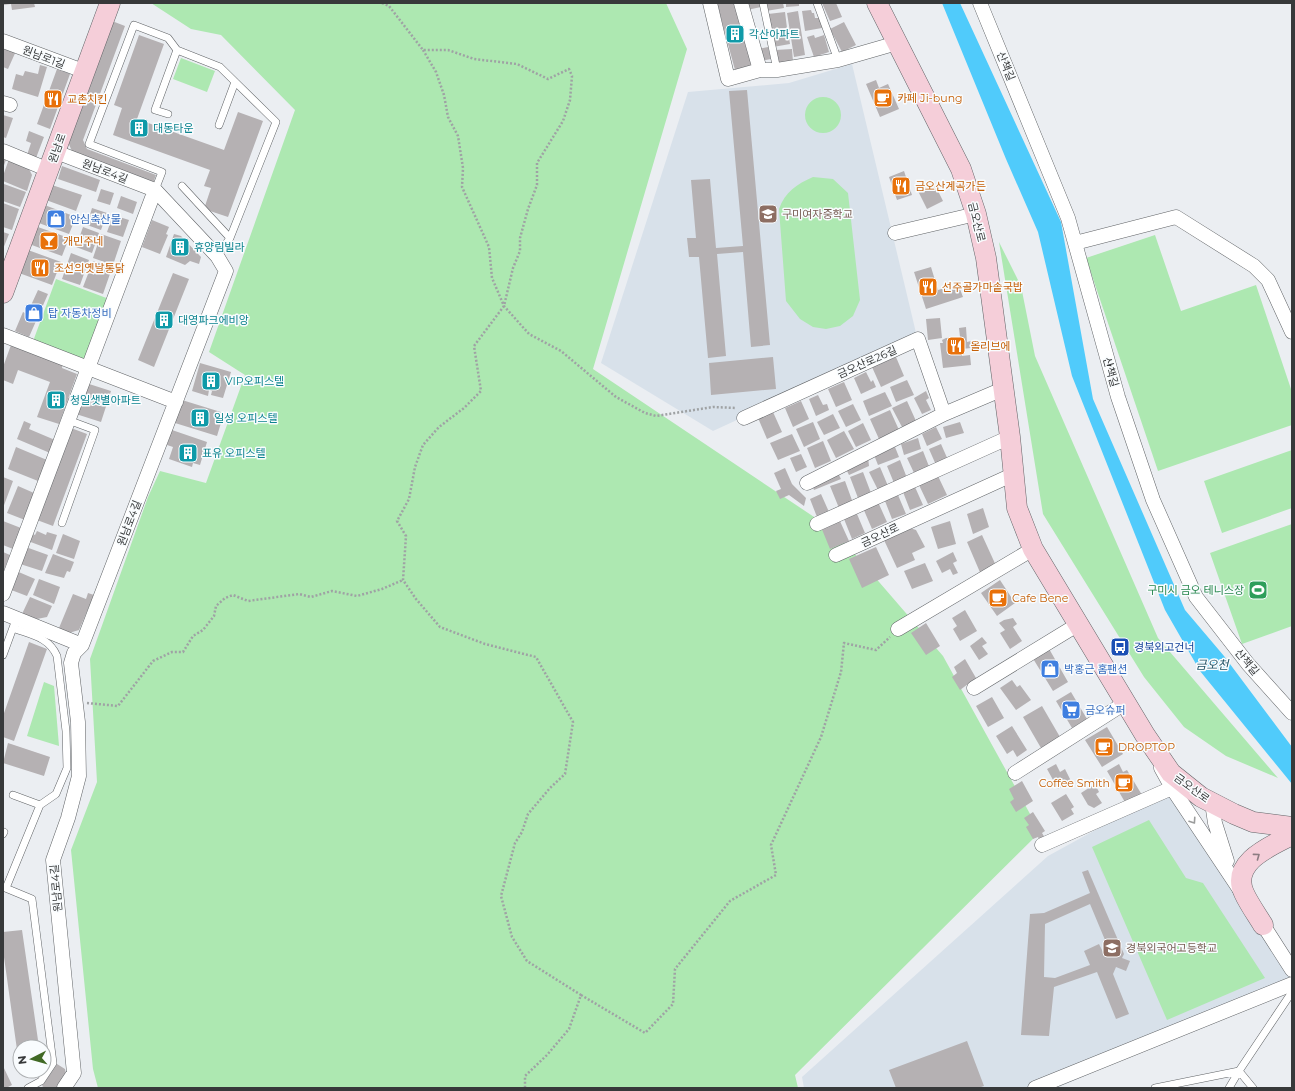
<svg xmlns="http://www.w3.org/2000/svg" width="1295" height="1091" font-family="Montserrat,'Noto Sans KR',sans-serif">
<rect width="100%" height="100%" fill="#ebeef2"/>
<!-- built -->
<path fill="#d8e1ea" d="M852 64 917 337 713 431 601 363 688 92 789 83Z
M1172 788 1292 970V985L1057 1088H804L802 1077 1048 856Z"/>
<!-- green -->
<path fill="#ade8b1" d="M151 3H666L687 49 593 369 835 531 943 656 1040 832 795 1075 798 1088H98L93 1069 71 850 97 782 90 659 148 497 160 471 206 483 245 375 209 352 295 110 221 35 191 29Z
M181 58 215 71 207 92 173 79Z
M805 115a18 18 0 1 1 36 0a18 18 0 1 1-36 0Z
M813 177 833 179 848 193 860 300 853 316 840 326 826 329 813 327 800 319 786 301 779 209C785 192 797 184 813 177Z
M1155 235 1181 311 1256 285 1292 392V425L1158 471 1086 258Z
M999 242 1021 286 1035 356 1158 638 1278 778 1226 756 1184 727 1144 677 1043 514Z
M56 279 109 299 87 359H72L32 344Z
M1292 450V508L1222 533 1204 481Z
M1292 524V626L1242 644 1210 553Z
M44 682 54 686 59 746 27 736Z
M1149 820 1186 878 1203 883 1265 978 1167 1020 1092 847Z"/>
<!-- water -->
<path fill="#50cbfb" d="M942 3H960L1061 222 1093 399 1185 610 1224 656 1292 747V784L1200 671 1165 610 1072 376 1038 232 1006 159Z"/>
<!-- building -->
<path fill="#b5b1b3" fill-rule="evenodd" d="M3 3H34L35 7 12 10 11 4 3 5Z
M717 3H735L752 65 735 70Z
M746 3H761V7L747 10Z
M765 3H783L784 8 766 11Z
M786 3H799V6L786 7Z
M822 3H836L842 17 830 21Z
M811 10 812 13H814L815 18H821L822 28 805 31 802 11Z
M798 11 805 55 794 57 787 13Z
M785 12 787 28 770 29 768 14Z
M112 21 125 26 83 140 87 149 156 175 152 186 74 156 68 142Z
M844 22 856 45 842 52 830 29Z
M788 32 790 44 773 47 771 34Z
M139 35 164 44 137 119 224 150 238 112 263 121 228 217 204 209 211 188 204 186 210 170 113 135 122 108 114 105Z
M814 35 815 38 824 35 829 52 814 57 807 37Z
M6 46 16 51 8 69 3 67V52Z
M768 47 771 59 761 61 758 49Z
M792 49 793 62 777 63 775 50Z
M40 65 47 67 38 97 12 89 16 74 23 76 25 71 38 74Z
M57 69 70 74 50 129 37 124Z
M876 80 879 88 888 84 899 109 880 117 866 84Z
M747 90 770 345 751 347 743 252 717 254 726 356 708 358 699 257H689L687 238H696L691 180 710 179 716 248 743 246 729 91Z
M3 115 13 118 6 138 3 137Z
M29 131 44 137 36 158 27 155 31 143 26 141Z
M3 159 6 160 3 168Z
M9 159 28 167 32 175 27 191 3 181V176Z
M62 166 100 180 96 192 58 179Z
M904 171 912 195 897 200 889 177Z
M934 183 943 201 927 209 918 191Z
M4 184 26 192 20 207 3 201Z
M52 185 82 195 76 211 46 200Z
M101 189 114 193 110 205 97 201Z
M121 196 137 202 133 214 117 208Z
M3 203 19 209 12 230 3 227Z
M42 204 76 217 69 234 36 222Z
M92 208 107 213 101 230 87 225Z
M113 215 129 220 123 237 107 232Z
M152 220 169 227 166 234 168 235 160 254 142 247Z
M35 226 69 238 62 256 29 244Z
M83 227 99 233 92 253 76 247Z
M3 232 9 234 3 249Z
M101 234 121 241 113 265 93 258Z
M174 234 181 236 201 257 199 264 190 261 185 265 166 257Z
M28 250 61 262 52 285 19 273Z
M71 253 89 260 80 285 62 279Z
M93 261 112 268 103 294 83 287Z
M931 267 938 290 958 284 963 297 926 309 914 272Z
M173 273 189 279 154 367 138 360Z
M38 290 48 294 29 337 15 331 23 312 27 314Z
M940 318 942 338 928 340 926 319Z
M966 327 967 342 971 341V348L962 349V356L970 355 971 365 943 368 940 343H943L942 340 946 338 960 337 959 328Z
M11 345 63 364 62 368 77 374 59 424 37 417 50 382 18 370 13 384 3 380V367Z
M773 357 776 389 711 395 709 363Z
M896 357 904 376 881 387 872 367Z
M200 363 231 372 223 398 211 395 212 391 209 390 208 396 192 391Z
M866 372 871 382 873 380 876 387 861 394 854 378Z
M907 380 914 395 896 402 890 387Z
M844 382 852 400 836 407 828 389Z
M86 383 111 391 101 422 76 414Z
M926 391 929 398 926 400 931 410 922 414 914 398Z
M885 392 892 406 869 416 863 401Z
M818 395 823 405 827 404 829 410 816 416 809 399Z
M182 400 224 413 217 436 175 423Z
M801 401 809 419 793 427 785 408Z
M907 401 916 421 902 427 892 408Z
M853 404 861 420 846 427 838 411Z
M890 410 899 430 879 439 870 419Z
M773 412 782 432 767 439 758 418Z
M833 414 840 428 824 435 817 422Z
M24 421 31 424 29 429 55 440 50 453 17 439Z
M813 422 820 439 804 447 796 429Z
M960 422 964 433 946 438 943 427Z
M863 423 871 440 856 447 848 431Z
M936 427 942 439 927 446 922 434Z
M71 428 87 434 53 526 37 520Z
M172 430 207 442 200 465 193 463 192 467 169 459 173 447 167 445Z
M844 431 854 449 836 458 827 440Z
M792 434 800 451 778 460 770 443Z
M918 438 921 449 904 455 901 444Z
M823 441 831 461 815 468 807 448Z
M941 444 948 460 936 465 929 449Z
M16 447 47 460 38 481 8 469Z
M895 447 899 457 878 465 874 455Z
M923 451 930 469 915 475 907 458Z
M801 454 807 467 796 472 790 458Z
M868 457 869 466 849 475 845 467Z
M900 460 907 478 894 483 887 466Z
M880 467 888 486 878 490 869 472Z
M785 468 792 484 806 498 804 506 789 495 780 499 776 491 781 489 774 473Z
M863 472 871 493 858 498 850 477Z
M838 473 841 479 814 490 812 485Z
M938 476 947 495 928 504 919 485Z
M3 477 13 481 3 508Z
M845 481 853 503 839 508 830 486Z
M18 486 34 493 25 520 7 513Z
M915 487 923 505 910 510 903 492Z
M821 494 829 512 817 517 810 499Z
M898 495 906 514 892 519 885 501Z
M878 502 887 522 872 529 863 508Z
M983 508 989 527 973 534 967 514Z
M857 514 865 533 852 539 844 519Z
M839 519 849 541 830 549 821 527Z
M3 521 21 528 13 549 3 545Z
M950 521 956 544 938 549 931 527Z
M910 528 916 530 925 547 912 553 915 560 897 568 884 540Z
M37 531 46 535 47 532 57 535 52 550 28 541 30 533 35 535Z
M63 534 80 541 74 559 56 553Z
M982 535 998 570 982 577 967 542Z
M23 546 48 555 42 571 17 563Z
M876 547 889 575 862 588 849 559Z
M3 552 10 555 3 572Z
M953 552 957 561 953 563 958 573 953 575 950 569 942 573 936 561Z
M53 554 74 562 70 572 67 571 64 578 45 573Z
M925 563 933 581 912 589 904 571Z
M14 570 35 579 27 596 6 588Z
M39 579 60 587 54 604 33 595Z
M1000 580 1015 603 997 616 981 593Z
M88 593 94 595 79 630 69 633 59 628 73 594 86 599Z
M30 597 52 606 47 617 37 619 22 614Z
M965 610 977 631 960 641 953 629 957 626 952 618Z
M1013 618 1017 624 1013 627 1022 641 1010 649 1000 633 1005 630 999 623 1004 620Z
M926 623 940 646 926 655 911 633Z
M982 637 987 643 982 646 988 654 979 660 970 646Z
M29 642 47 649 14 741 3 737V716Z
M1048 647 1068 682 1053 691 1032 657Z
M965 659 976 678 960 690 952 677 957 673 954 667Z
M1012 680 1017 687 1020 685 1031 700 1016 710 1000 688Z
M1071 692 1087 719 1072 728 1056 701Z
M992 697 1004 718 988 727 976 706Z
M1042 706 1060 737 1041 748 1023 717Z
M1012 726 1027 750 1017 757 1013 750 1007 754 996 736Z
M1107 727 1123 754 1102 767 1085 740Z
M8 743 50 757 44 776 3 763Z
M1056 764 1060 772 1065 769 1071 781 1058 789 1047 769Z
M1119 764 1123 772 1127 770 1142 795 1126 804 1107 771Z
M1022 781 1033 801 1016 812 1010 802 1014 799 1009 789Z
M1095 784 1099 792 1096 794 1102 803 1094 808 1088 805 1081 793Z
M1066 794 1074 807 1071 809 1074 814 1062 821 1051 803Z
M1033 812 1045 831 1042 833 1045 838 1040 841 1038 837 1033 839 1026 827 1029 825 1024 818Z
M1088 870 1124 954 1122 958 1130 961 1126 971 1116 967 1113 974 1129 1014 1116 1019 1097 972 1054 987 1049 1036 1021 1035 1030 914 1044 913 1090 893 1082 872ZM1090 904 1110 952 1104 954 1099 944 1084 951 1090 965 1055 978 1044 977 1045 924Z
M22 930 39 1047H20L19 1064 3 950V932Z
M967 1041 984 1086 978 1088H896L889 1070Z
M57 1064 65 1069 66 1076 57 1088H45L42 1086Z
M3 1066 12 1085 6 1088H3Z"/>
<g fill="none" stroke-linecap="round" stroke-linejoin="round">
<!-- lane casing -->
<g stroke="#616467" stroke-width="8">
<path id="lane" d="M763 3 777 70
M817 3 838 60
M168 114 155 110 177 50
M219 125 235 82
M182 186 230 238
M155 190 162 172 89 144 134 25 168 38 177 50 220 67 276 122 230 238 217 256
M62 523 95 430 68 420
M13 628C31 635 49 637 57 656L66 731 67 768 56 794 40 805
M3 655 14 625
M3 834 4 832
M3 887 32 899 53 1063 41 1081 28 1088
M6 888 40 805 13 795
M1155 1088 1239 1071 1292 992
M1229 1088 1239 1071 1253 1088"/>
</g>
<!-- street casing -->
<g stroke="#616467" stroke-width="15">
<path id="street" d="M710 3 728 79 760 70H777L838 60 897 43
M741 3 760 70
M980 3 1068 218 1118 397 1153 500 1196 597 1248 664 1292 713
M3 41 86 72
M3 103 10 105
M3 151 49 170
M56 152 155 190 217 256 226 271 82 645 74 653 71 663 78 722 79 776 68 818 53 860 74 1073 64 1088
M895 233 976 214
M1075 243 1176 217 1254 266 1268 280 1292 332
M3 335 176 402
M744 418 918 339 944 414
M807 483 944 414 1003 389
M817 524 1010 437
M836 555 1012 475
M3 594 155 190
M3 613 82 645
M898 629 1033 549
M974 688 1077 625
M1161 768 1172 788 1242 893
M1015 773 1125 703
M1212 803 1215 823 1227 861
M1042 845 1172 788
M1258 917 1292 970
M1035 1088 1292 984"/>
</g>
<!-- secondary casing -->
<g stroke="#616467" stroke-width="21">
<path id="secondary" d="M877 3 961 169 976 214 986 258 1010 437 1017 508 1033 549 1145 735 1171 773 1201 797 1234 814 1253 822 1292 827
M3 293 110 3
M1263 925C1257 915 1249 904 1244 893 1230 862 1271 846 1292 835"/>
</g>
<!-- path -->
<path stroke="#9fa2a4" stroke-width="2.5" stroke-dasharray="2 2" stroke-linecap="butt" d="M382 3 389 6 423 50H448L474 59 517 64 548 79 569 69 572 76 570 100 563 121 537 163V185L528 209 520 238V251L513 268 504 306 474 346 481 391 464 408 439 427 423 445 415 467 409 499 397 521 406 536 403 580 416 599 440 627 485 644 536 657 573 722 565 774 550 788 528 814 522 832 515 843 501 896 512 937 527 961 581 995 569 1029 547 1055 525 1076V1088
M423 50 436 72 444 95 448 117 458 136 463 168 462 187 489 247 492 278 504 306 529 334 561 351 616 397 645 413 656 416 713 407 736 408
M87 703 118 706 153 661 172 652H183L193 636 203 630 214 616 216 606 225 598 233 595 248 601 299 594 311 597 332 591 357 596 382 589 403 580
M581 995 645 1033 673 1004 675 969 730 901 776 875 771 845 821 737 841 672 844 643 876 650 890 637"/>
<!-- lane -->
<use href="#lane" stroke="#fff" stroke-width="7"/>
<!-- street -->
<use href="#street" stroke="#fff" stroke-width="14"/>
<!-- secondary -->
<use href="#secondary" stroke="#f5ced9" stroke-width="20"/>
</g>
<!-- one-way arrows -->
<defs><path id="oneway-chevron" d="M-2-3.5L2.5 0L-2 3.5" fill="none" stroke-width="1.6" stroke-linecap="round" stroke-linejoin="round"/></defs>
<use stroke="#9b9c9c" href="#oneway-chevron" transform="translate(1193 821) rotate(56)"/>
<use stroke="#8c7c82" href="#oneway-chevron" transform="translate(1257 856) rotate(-36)"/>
<!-- icons -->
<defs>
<g id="building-square" transform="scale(1)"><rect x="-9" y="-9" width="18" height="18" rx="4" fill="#0f9aa8" stroke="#f9fcfe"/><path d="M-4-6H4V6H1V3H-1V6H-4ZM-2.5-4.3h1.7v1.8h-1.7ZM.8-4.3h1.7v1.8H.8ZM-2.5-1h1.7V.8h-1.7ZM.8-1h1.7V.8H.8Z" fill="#fff"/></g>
<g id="cafe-square" transform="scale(1)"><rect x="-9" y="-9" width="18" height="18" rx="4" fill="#e8710a" stroke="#f9fcfe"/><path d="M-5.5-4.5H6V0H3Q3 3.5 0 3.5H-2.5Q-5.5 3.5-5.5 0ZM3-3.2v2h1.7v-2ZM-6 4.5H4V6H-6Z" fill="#fff"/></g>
<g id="restaurant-square" transform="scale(1)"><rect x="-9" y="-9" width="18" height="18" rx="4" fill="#e8710a" stroke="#f9fcfe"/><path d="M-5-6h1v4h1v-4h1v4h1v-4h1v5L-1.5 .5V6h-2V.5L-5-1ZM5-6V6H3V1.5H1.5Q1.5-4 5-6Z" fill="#fff"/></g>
<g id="school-square" transform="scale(1)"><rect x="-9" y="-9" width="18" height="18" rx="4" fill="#8d6e63" stroke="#f9fcfe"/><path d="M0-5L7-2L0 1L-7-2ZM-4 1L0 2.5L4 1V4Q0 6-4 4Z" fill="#fff"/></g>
<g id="shop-square" transform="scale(1)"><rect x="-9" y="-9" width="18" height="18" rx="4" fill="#3f7fe0" stroke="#f9fcfe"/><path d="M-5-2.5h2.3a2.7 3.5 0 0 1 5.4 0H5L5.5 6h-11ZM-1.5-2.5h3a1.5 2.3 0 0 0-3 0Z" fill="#fff"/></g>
<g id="bar-square" transform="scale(1)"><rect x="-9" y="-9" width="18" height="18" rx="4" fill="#e8710a" stroke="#f9fcfe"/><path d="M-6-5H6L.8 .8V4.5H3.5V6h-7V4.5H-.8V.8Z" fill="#fff"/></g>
<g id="stadium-square" transform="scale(1)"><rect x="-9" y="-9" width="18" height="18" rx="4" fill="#2e9e5b" stroke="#f9fcfe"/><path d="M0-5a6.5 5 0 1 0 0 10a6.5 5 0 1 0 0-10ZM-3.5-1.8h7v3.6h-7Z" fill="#fff"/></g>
<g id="bus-square" transform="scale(1)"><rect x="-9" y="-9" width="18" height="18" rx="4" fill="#1a4fb4" stroke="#f9fcfe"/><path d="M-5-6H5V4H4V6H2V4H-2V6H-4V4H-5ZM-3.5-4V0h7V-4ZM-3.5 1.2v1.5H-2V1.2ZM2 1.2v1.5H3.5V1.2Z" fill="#fff"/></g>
<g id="supermarket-square" transform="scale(1)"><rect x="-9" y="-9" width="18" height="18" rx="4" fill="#3f7fe0" stroke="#f9fcfe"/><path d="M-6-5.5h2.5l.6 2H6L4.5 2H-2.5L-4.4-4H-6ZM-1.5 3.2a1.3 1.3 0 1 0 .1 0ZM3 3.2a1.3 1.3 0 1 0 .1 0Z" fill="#fff"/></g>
</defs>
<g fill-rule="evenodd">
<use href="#building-square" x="735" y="34"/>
<use href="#cafe-square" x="883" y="98"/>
<use href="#restaurant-square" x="53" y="99"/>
<use href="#building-square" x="139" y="128"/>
<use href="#restaurant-square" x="901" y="186"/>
<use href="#school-square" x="768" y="214"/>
<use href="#shop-square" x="56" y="219"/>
<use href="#bar-square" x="49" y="241"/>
<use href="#building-square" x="180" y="247"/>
<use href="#restaurant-square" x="40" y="268"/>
<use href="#restaurant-square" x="928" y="287"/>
<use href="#shop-square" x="34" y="313"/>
<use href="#building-square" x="164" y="320"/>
<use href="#restaurant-square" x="956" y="346"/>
<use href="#building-square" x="211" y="381"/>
<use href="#building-square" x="56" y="400"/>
<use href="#building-square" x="200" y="418"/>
<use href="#building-square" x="188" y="453"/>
<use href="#stadium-square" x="1258" y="590"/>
<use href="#cafe-square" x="998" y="598"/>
<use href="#bus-square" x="1120" y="647"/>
<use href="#shop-square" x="1050" y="669"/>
<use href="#supermarket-square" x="1071" y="710"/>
<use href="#cafe-square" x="1104" y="747"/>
<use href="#cafe-square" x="1124" y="783"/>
<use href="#school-square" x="1112" y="948"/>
</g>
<g text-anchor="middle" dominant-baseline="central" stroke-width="3" stroke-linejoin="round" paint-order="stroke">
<!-- culture labels -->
<g font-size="11" fill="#0d838f" stroke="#f9fcfe" text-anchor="start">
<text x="749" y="34">각산아파트</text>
<text x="153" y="128">대동타운</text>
<text x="194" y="247">휴양림빌라</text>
<text x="178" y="320">대영파크에비앙</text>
<text x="225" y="381">VIP오피스텔</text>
<text x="70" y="400">청일샛별아파트</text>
<text x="214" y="418">일성 오피스텔</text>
<text x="202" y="453">표유 오피스텔</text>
</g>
<!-- street labels -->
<g font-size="11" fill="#37393a" stroke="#f9fcfe">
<text transform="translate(44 57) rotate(21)">원남로1길</text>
<text transform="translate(1006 66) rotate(68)">산책길</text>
<text transform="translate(57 148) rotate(-70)">원남로</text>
<text transform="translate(105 171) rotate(21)">원남로4길</text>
<text transform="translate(977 222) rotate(76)">금오산로</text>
<text transform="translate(867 362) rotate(-24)">금오산로26길</text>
<text transform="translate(1111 372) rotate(74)">산책길</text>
<text transform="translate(129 523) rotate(-69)">원남로4길</text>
<text transform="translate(880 535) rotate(-25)">금오산로</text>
<text transform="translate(1247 662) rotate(50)">산책길</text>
<text transform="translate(1192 788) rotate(36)">금오산로</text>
<text transform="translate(56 888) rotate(-95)">원남로4길</text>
</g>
<!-- food labels -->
<g font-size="11" fill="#c56008" stroke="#f9fcfe" text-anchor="start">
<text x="897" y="98">카페 Ji-bung</text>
<text x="67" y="99">교촌치킨</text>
<text x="915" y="186">금오산계곡가든</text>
<text x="63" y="241">개민주네</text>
<text x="54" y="268">조선의옛날통닭</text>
<text x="942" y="287">선주골가마솥국밥</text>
<text x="970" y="346">올리브에</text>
<text x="1012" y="598">Cafe Bene</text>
<text x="1118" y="747">DROPTOP</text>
<text x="1110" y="783" text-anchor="end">Coffee Smith</text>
</g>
<!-- education labels -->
<g font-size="11" fill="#785e54" stroke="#f9fcfe" text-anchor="start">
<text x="782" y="214">구미여자중학교</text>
<text x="1126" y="948">경북외국어고등학교</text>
</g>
<!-- shop labels -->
<g font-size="11" fill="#366cbe" stroke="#f9fcfe" text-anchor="start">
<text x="70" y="219">안심축산물</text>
<text x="48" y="313">탑 자동차정비</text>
<text x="1064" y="669">박홍근 홈팬션</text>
<text x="1085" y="710">금오슈퍼</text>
</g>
<!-- leisure labels -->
<g font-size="11" fill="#27864d" stroke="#f9fcfe" text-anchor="end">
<text x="1244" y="590">구미시 금오 테니스장</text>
</g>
<!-- transit labels -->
<g font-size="11" fill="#164399" stroke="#f9fcfe" text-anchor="start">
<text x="1134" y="647">경북외고건너</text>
</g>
<!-- water labels -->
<g font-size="12" font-style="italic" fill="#1d5063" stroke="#f9fcfe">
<text x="1212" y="664">금오천</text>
</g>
</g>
<!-- border -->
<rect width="1295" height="1091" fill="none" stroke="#37393a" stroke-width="8"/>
<!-- north arrow -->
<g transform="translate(32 1059) rotate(264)"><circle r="19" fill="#f9fcfe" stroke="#abaeb0"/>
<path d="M0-3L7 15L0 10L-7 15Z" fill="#406925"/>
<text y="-6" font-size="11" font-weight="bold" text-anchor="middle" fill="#37393a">N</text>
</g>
</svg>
